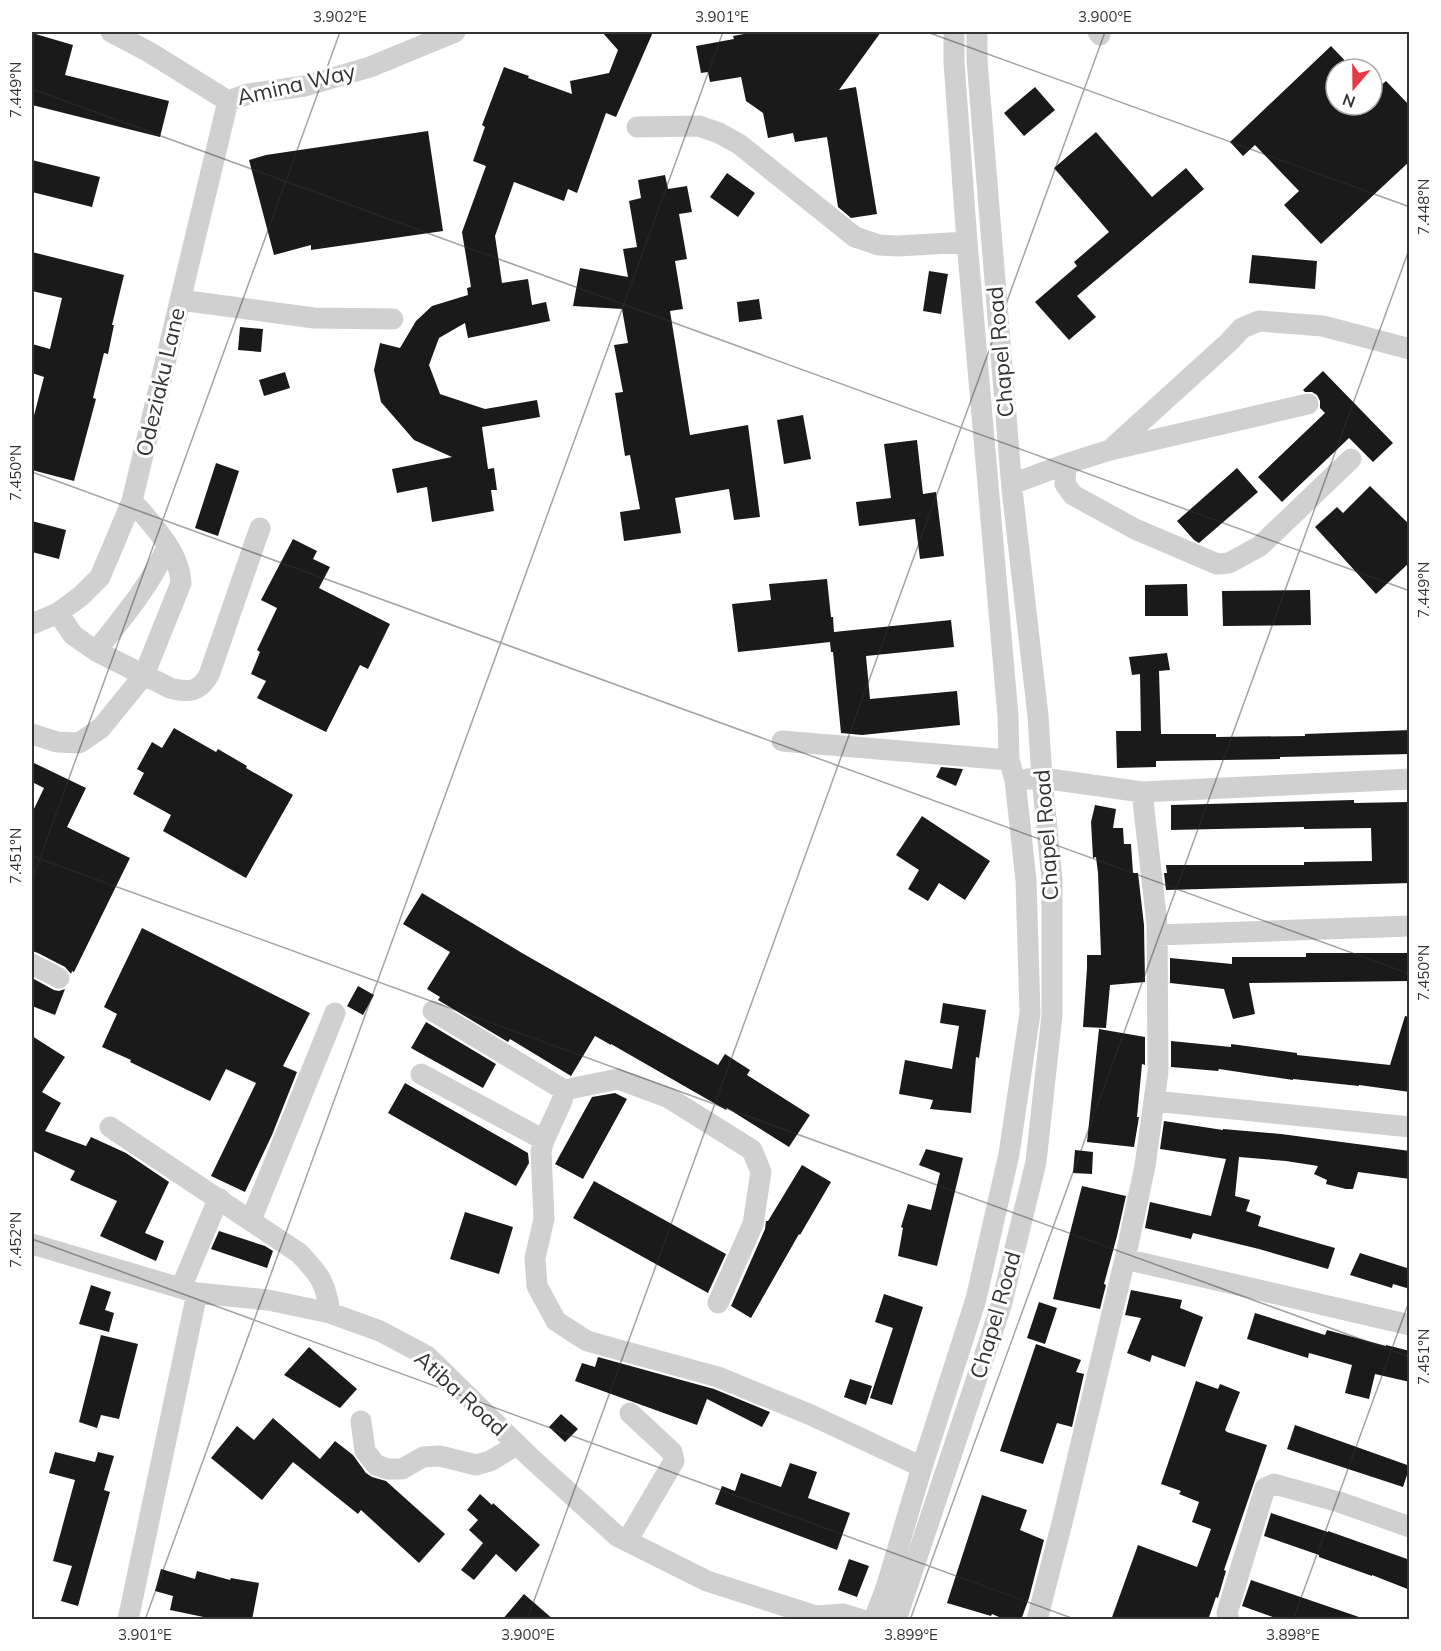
<svg xmlns="http://www.w3.org/2000/svg" width="1441" height="1651" font-family="Mulish,sans-serif">
<rect width="100%" height="100%" fill="#fff"/>
<!-- building -->
<path fill="#1a1a1a" d="M602 32H653L616 117 606 113 577 193 568 189 564 201 514 182 495 236 502 283 528 279 532 305 546 302 550 321 468 338 465 323 439 338 429 365 440 394 485 409 537 400 540 417 482 427 488 469 494 468 497 490H491L494 511 432 522 427 487 397 493 392 469 452 457 414 440 381 402 374 370 380 343 400 348 416 321 432 306 468 295 467 288 471 287 462 232 486 166 473 161 485 127 482 125 504 67 529 76 528 78 572 94 570 81 609 73 618 50Z
M755 32H881L839 90 856 87 877 214 851 218 838 207 827 137 795 142 793 133 768 138 763 113 746 101 741 77 710 82 708 72 701 73 696 46 734 39 733 36Z
M32 33 73 45 65 75 169 101 160 137 32 105Z
M1331 46 1353 69H1336V105H1372V93L1386 81 1410 106V161L1321 244 1284 205 1299 191 1255 145 1243 156 1230 142Z
M1035 87 1055 110 1024 136 1004 113Z
M428 131 443 231 311 250V245L274 255 249 160 266 155Z
M1096 132 1152 197 1186 168 1204 189 1077 296 1096 317 1069 340 1035 302 1077 266 1074 262 1109 232 1054 168Z
M32 160 100 177 92 207 32 192Z
M727 173 755 193 738 217 710 197Z
M665 175 668 189 687 186 692 212 679 214 687 259 675 261 683 309 670 311 690 435 748 425 760 517 734 520 729 489 675 498 681 533 624 541 620 512 640 509 630 455 625 456 615 393 623 392 614 345 628 343 622 309 573 306 580 268 628 277 623 249 637 247 629 201 641 198 638 180Z
M32 252 124 275 112 325H114L108 354 104 353 93 398 96 399 74 481 32 470V423L44 377 32 373V344L50 349 62 298 32 291Z
M1252 255 1317 261 1315 289 1249 283Z
M929 271 948 274 941 314 923 311Z
M759 299 762 319 739 322 737 302Z
M240 327 263 329 261 352 238 350Z
M1323 371 1393 443 1373 462 1349 438 1282 502 1258 477 1325 413 1320 408V401L1317 395 1312 392H1305L1303 390Z
M285 372 290 388 264 396 259 380Z
M803 415 811 459 784 464 777 420Z
M917 440 923 494 936 492 944 556 920 559 915 519 859 526 856 502 891 498 884 444Z
M216 463 239 471 218 536 195 528Z
M1237 468 1258 492 1199 543 1194 540 1177 521Z
M1370 486 1410 525V562L1376 594 1315 527 1337 507 1343 513Z
M32 521 66 530 59 559 32 552Z
M293 539 317 551 313 559 330 567 319 588 390 624 368 669 360 665 326 732 257 698 266 681 251 674 260 652 257 650 277 608 261 600Z
M827 579 831 617H833L834 632 951 620 954 647 866 656 870 699 957 691 960 725 862 735 841 733 833 652H831L830 642 738 652 732 604 771 600 769 584Z
M1187 584 1188 616H1145V585Z
M1310 590 1311 625 1223 626 1222 591Z
M1167 653 1170 670 1159 671 1161 734H1216V737L1305 736V734L1410 730V754L1280 757V759L1156 761V767L1117 768 1116 731H1141L1140 674 1132 675 1129 657Z
M174 728 216 752 218 749 247 766 246 768 293 795 246 878 163 831 171 815 133 794 144 773 137 769 152 742 162 748Z
M32 762 86 788 67 827 130 858 74 972 72 971 71 974 65 967 38 953 32 951V813L44 788 32 782Z
M941 767 963 769 956 786 936 777Z
M1354 800V803L1410 802V883L1166 890 1164 873H1167L1166 865H1304V862L1372 861 1371 828 1304 829V827L1171 830V805Z
M1095 805 1116 809 1113 828H1123L1124 844H1131L1133 873H1138L1144 925 1145 982 1110 985 1106 1028 1083 1027 1087 968V955H1101L1098 873 1096 857 1093 858 1091 822Z
M922 816 990 861 965 900 939 883 928 901 908 889 919 870 896 855Z
M422 893 522 953 718 1065 725 1054 750 1070 747 1075 810 1115 789 1147 727 1108 726 1110 611 1044V1045L595 1036 571 1076 510 1039 508 1042 438 1000 440 997 427 989 450 952 403 924Z
M142 928 310 1013 283 1066 297 1072 272 1135 245 1192 211 1176 256 1083 226 1069 210 1101 130 1062 131 1060 102 1047 117 1014 104 1007Z
M1306 953H1410V981L1249 983 1255 1014 1233 1019 1224 989 1170 983V958L1232 964V957H1306Z
M32 978 54 990 59 991 65 989 55 1015 32 1006Z
M358 986 374 995 363 1015 347 1006Z
M943 1003 986 1010 979 1058 976 1057 971 1113 930 1109 933 1100 899 1094 905 1060 952 1069 959 1026 940 1023Z
M1405 1016 1410 1017V1092L1359 1085V1086L1293 1079V1080L1219 1069 1218 1071 1171 1067V1041L1231 1047V1044L1297 1053V1055L1390 1065Z
M426 1022 496 1064 483 1088 411 1048Z
M1099 1029 1145 1037V1065L1142 1064 1137 1117H1139L1134 1147 1087 1142Z
M32 1036 65 1057 42 1092 61 1103 45 1131 86 1146 91 1137 126 1153 169 1182 145 1233 164 1241 156 1261 100 1236 117 1201 70 1180 75 1171 33 1151 32 1154Z
M405 1083 528 1153 529 1163 516 1186 388 1113Z
M615 1093 627 1099 583 1179 555 1164 592 1097Z
M1164 1121 1223 1130V1129L1281 1134 1410 1151V1179L1358 1172 1353 1189H1346L1326 1184 1327 1180 1314 1174 1318 1166 1286 1161 1239 1157 1235 1196 1250 1200 1246 1211 1261 1216 1258 1226 1335 1248 1328 1269 1259 1249 1193 1233 1191 1239 1145 1228 1150 1202 1211 1216 1226 1159 1160 1149Z
M926 1149 963 1158 937 1266 898 1256 903 1228 901 1227 908 1204 931 1210 940 1173 919 1165Z
M1075 1150 1093 1152 1092 1174 1073 1173Z
M802 1165 831 1182 800 1235 799 1234 751 1318 731 1306 765 1229 766 1221H768Z
M594 1181 726 1254 708 1293 573 1218Z
M1082 1186 1126 1196 1117 1236 1104 1284 1106 1285 1100 1309 1053 1299Z
M465 1212 513 1227 499 1274 450 1259Z
M219 1231 265 1246 273 1251 267 1268 211 1249Z
M1360 1253 1410 1269V1289L1393 1284 1392 1288 1350 1275Z
M91 1285 111 1292 105 1310 114 1313 109 1332 79 1324Z
M1131 1290 1182 1300 1180 1308 1203 1317 1185 1367 1152 1355 1150 1362 1127 1353 1141 1318 1125 1315Z
M884 1294 923 1307 892 1405 870 1398 893 1328 875 1322Z
M1039 1302 1057 1308 1045 1344 1027 1338Z
M1255 1313 1325 1335 1327 1330 1386 1346V1345L1410 1351V1382L1375 1374 1369 1399 1345 1393 1352 1365 1309 1353 1308 1358 1247 1339Z
M101 1335 138 1344 119 1419 101 1415 97 1428 79 1422Z
M1036 1344 1081 1360 1076 1372 1084 1374 1072 1427 1057 1423 1043 1464 1000 1451Z
M309 1347 357 1389 340 1408 284 1375Z
M598 1357 714 1389 770 1412 762 1427 707 1399 697 1425 575 1381 582 1363 595 1367Z
M850 1379 872 1386 866 1405 844 1397Z
M1196 1381 1218 1389 1220 1384 1240 1392 1225 1430 1227 1432 1267 1445 1224 1570 1226 1571 1218 1598 1216 1597 1208 1620H1111L1138 1545 1197 1567 1211 1529 1192 1522 1199 1502 1179 1494 1181 1491 1161 1484Z
M561 1414 578 1429 565 1442 549 1427Z
M273 1418 320 1459 335 1441 353 1455 366 1473 372 1477 386 1481 445 1534 419 1563 361 1510 358 1514 293 1462 262 1500 211 1458 237 1426 254 1440Z
M1295 1425 1410 1466 1403 1487 1287 1449Z
M55 1452 95 1462 98 1452 114 1456 104 1490 110 1492 78 1606 61 1601 72 1566 53 1561 75 1480 49 1473Z
M790 1463 817 1472 808 1498 850 1513 837 1550 715 1504 722 1486 735 1491 741 1473 781 1487Z
M480 1494 492 1505 493 1503 540 1545 516 1572 496 1554 474 1580 461 1570 483 1543 469 1530 478 1520 467 1510Z
M982 1495 1027 1510 1020 1530 1044 1540 1029 1598 1021 1620H1006L992 1614 991 1616 947 1603Z
M1271 1513 1328 1532V1531L1410 1560V1590L1372 1575V1576L1319 1557V1555L1264 1536Z
M849 1559 869 1566 857 1597 838 1590Z
M161 1569 195 1579 197 1571 230 1580 231 1578 259 1583 252 1620H218L170 1610 173 1596 155 1591Z
M1251 1580 1359 1617 1358 1620H1281L1242 1606Z
M524 1594 554 1620H502Z"/>
<g fill="none" stroke-linecap="round" stroke-linejoin="round">
<!-- minor -->
<path stroke="#d0d0d0" stroke-width="21" d="M111 32 149 52 228 101 248 94 305 86 370 67 455 32
M1098 32 1100 35
M637 127 699 126 719 133 739 144 855 237 879 245 898 246 967 242
M180 300 314 318 393 319
M1110 450 1229 342 1242 328 1259 321 1323 326 1410 349
M1066 464 1065 484 1073 495 1135 529 1217 564 1229 563 1260 546 1351 459
M1012 484 1066 464 1110 450 1308 404
M58 613 73 635 96 651 170 688C189 693 199 692 209 675L260 528
M32 624 58 613 81 596 100 577 132 501 228 101
M96 651C123 617 150 586 167 547
M32 734 57 742 79 743 101 728 144 675 181 583C180 552 151 523 132 501
M782 741 1009 760
M1028 779 1042 778 1142 792 1410 779
M1158 935 1410 926
M32 964 59 978
M433 1011 564 1090 562 1101 544 1140 541 1151 544 1219 535 1258 537 1286 556 1321 587 1341 718 1377 811 1415 922 1467
M421 1074 544 1140
M564 1090 618 1079 669 1098 752 1150 761 1172 753 1224 718 1303
M1154 1101 1410 1127
M110 1127 299 1253C320 1275 326 1283 330 1313
M251 1220 335 1013
M32 1244 197 1293 268 1300 330 1313 380 1331 427 1356 531 1458 617 1536 707 1581 816 1616 822 1620
M1125 1259 1410 1325
M181 1288 214 1209 220 1199
M361 1421 365 1451 376 1465 388 1469H402L423 1457 440 1456 476 1465 490 1461 517 1445
M627 1541 674 1461 672 1452 630 1413
M816 1616 843 1614 863 1620
M875 1617 886 1588 922 1467 976 1299 1009 1154 1030 1013 1026 880 1015 780 1009 760 1008 716 967 242 954 62V32
M128 1620 197 1293
M896 1620 1001 1306 1036 1162 1052 1015V880L1042 778 1038 716 1012 489 977 60V32
M1037 1620 1063 1519 1125 1259 1145 1166 1158 1072 1157 924 1142 792
M1229 1620 1227 1613 1265 1488 1274 1484 1339 1502 1410 1527"/>
</g>
<!-- ticks -->
<path fill="none" stroke="#333" stroke-width="1.5" stroke-opacity="0.45" d="M927 32 1410 207M32 89 1410 591M32 472 1410 974M32 856 1410 1357M32 880 340 32M32 1239 1077 1620M145 1620 723 32M527 1620 1105 32M910 1620 1410 247M1293 1620 1410 1299"/>
<g text-anchor="middle" dominant-baseline="central" stroke-width="6" stroke-linejoin="round" paint-order="stroke">
<!-- street labels -->
<g font-size="22" fill="#333" stroke="#fff">
<text transform="translate(296 84) rotate(-13)">Amina Way</text>
<text transform="translate(1000 352) rotate(-95)">Chapel Road</text>
<text transform="translate(160 382) rotate(-77)">Odeziaku Lane</text>
<text transform="translate(1046 835) rotate(-94)">Chapel Road</text>
<text transform="translate(995 1315) rotate(-74)">Chapel Road</text>
<text transform="translate(461 1393) rotate(42)">Atiba Road</text>
</g>
</g>
<!-- border -->
<rect width="1441" height="1651" fill="none" stroke="#ffffff" stroke-width="66"/>
<!-- north arrow -->
<g transform="translate(1354 87) rotate(200)"><circle r="28" fill="#ffffff" stroke="#adadad" stroke-width="1.5"/>
<path d="M0-4.5L10 22L0 15L-10 22Z" fill="#e63946"/>
<text y="-9" font-size="16" font-weight="bold" text-anchor="middle" fill="#333333">N</text>
</g>
<rect x="33" y="33" width="1375" height="1585" fill="none" stroke="#333" stroke-width="2"/>
<g font-size="15" text-anchor="middle" fill="#333">
<text x="340" y="22">3.902°E</text>
<text x="722" y="22">3.901°E</text>
<text x="1105" y="22">3.900°E</text>
<text transform="translate(16 90) rotate(-90)" y="5">7.449°N</text>
<text transform="translate(1424 207) rotate(-90)" y="5">7.448°N</text>
<text transform="translate(16 473) rotate(-90)" y="5">7.450°N</text>
<text transform="translate(1424 590) rotate(-90)" y="5">7.449°N</text>
<text transform="translate(16 856) rotate(-90)" y="5">7.451°N</text>
<text transform="translate(1424 973) rotate(-90)" y="5">7.450°N</text>
<text transform="translate(16 1240) rotate(-90)" y="5">7.452°N</text>
<text transform="translate(1424 1357) rotate(-90)" y="5">7.451°N</text>
<text x="145" y="1640">3.901°E</text>
<text x="528" y="1640">3.900°E</text>
<text x="911" y="1640">3.899°E</text>
<text x="1293" y="1640">3.898°E</text>
</g>
</svg>
